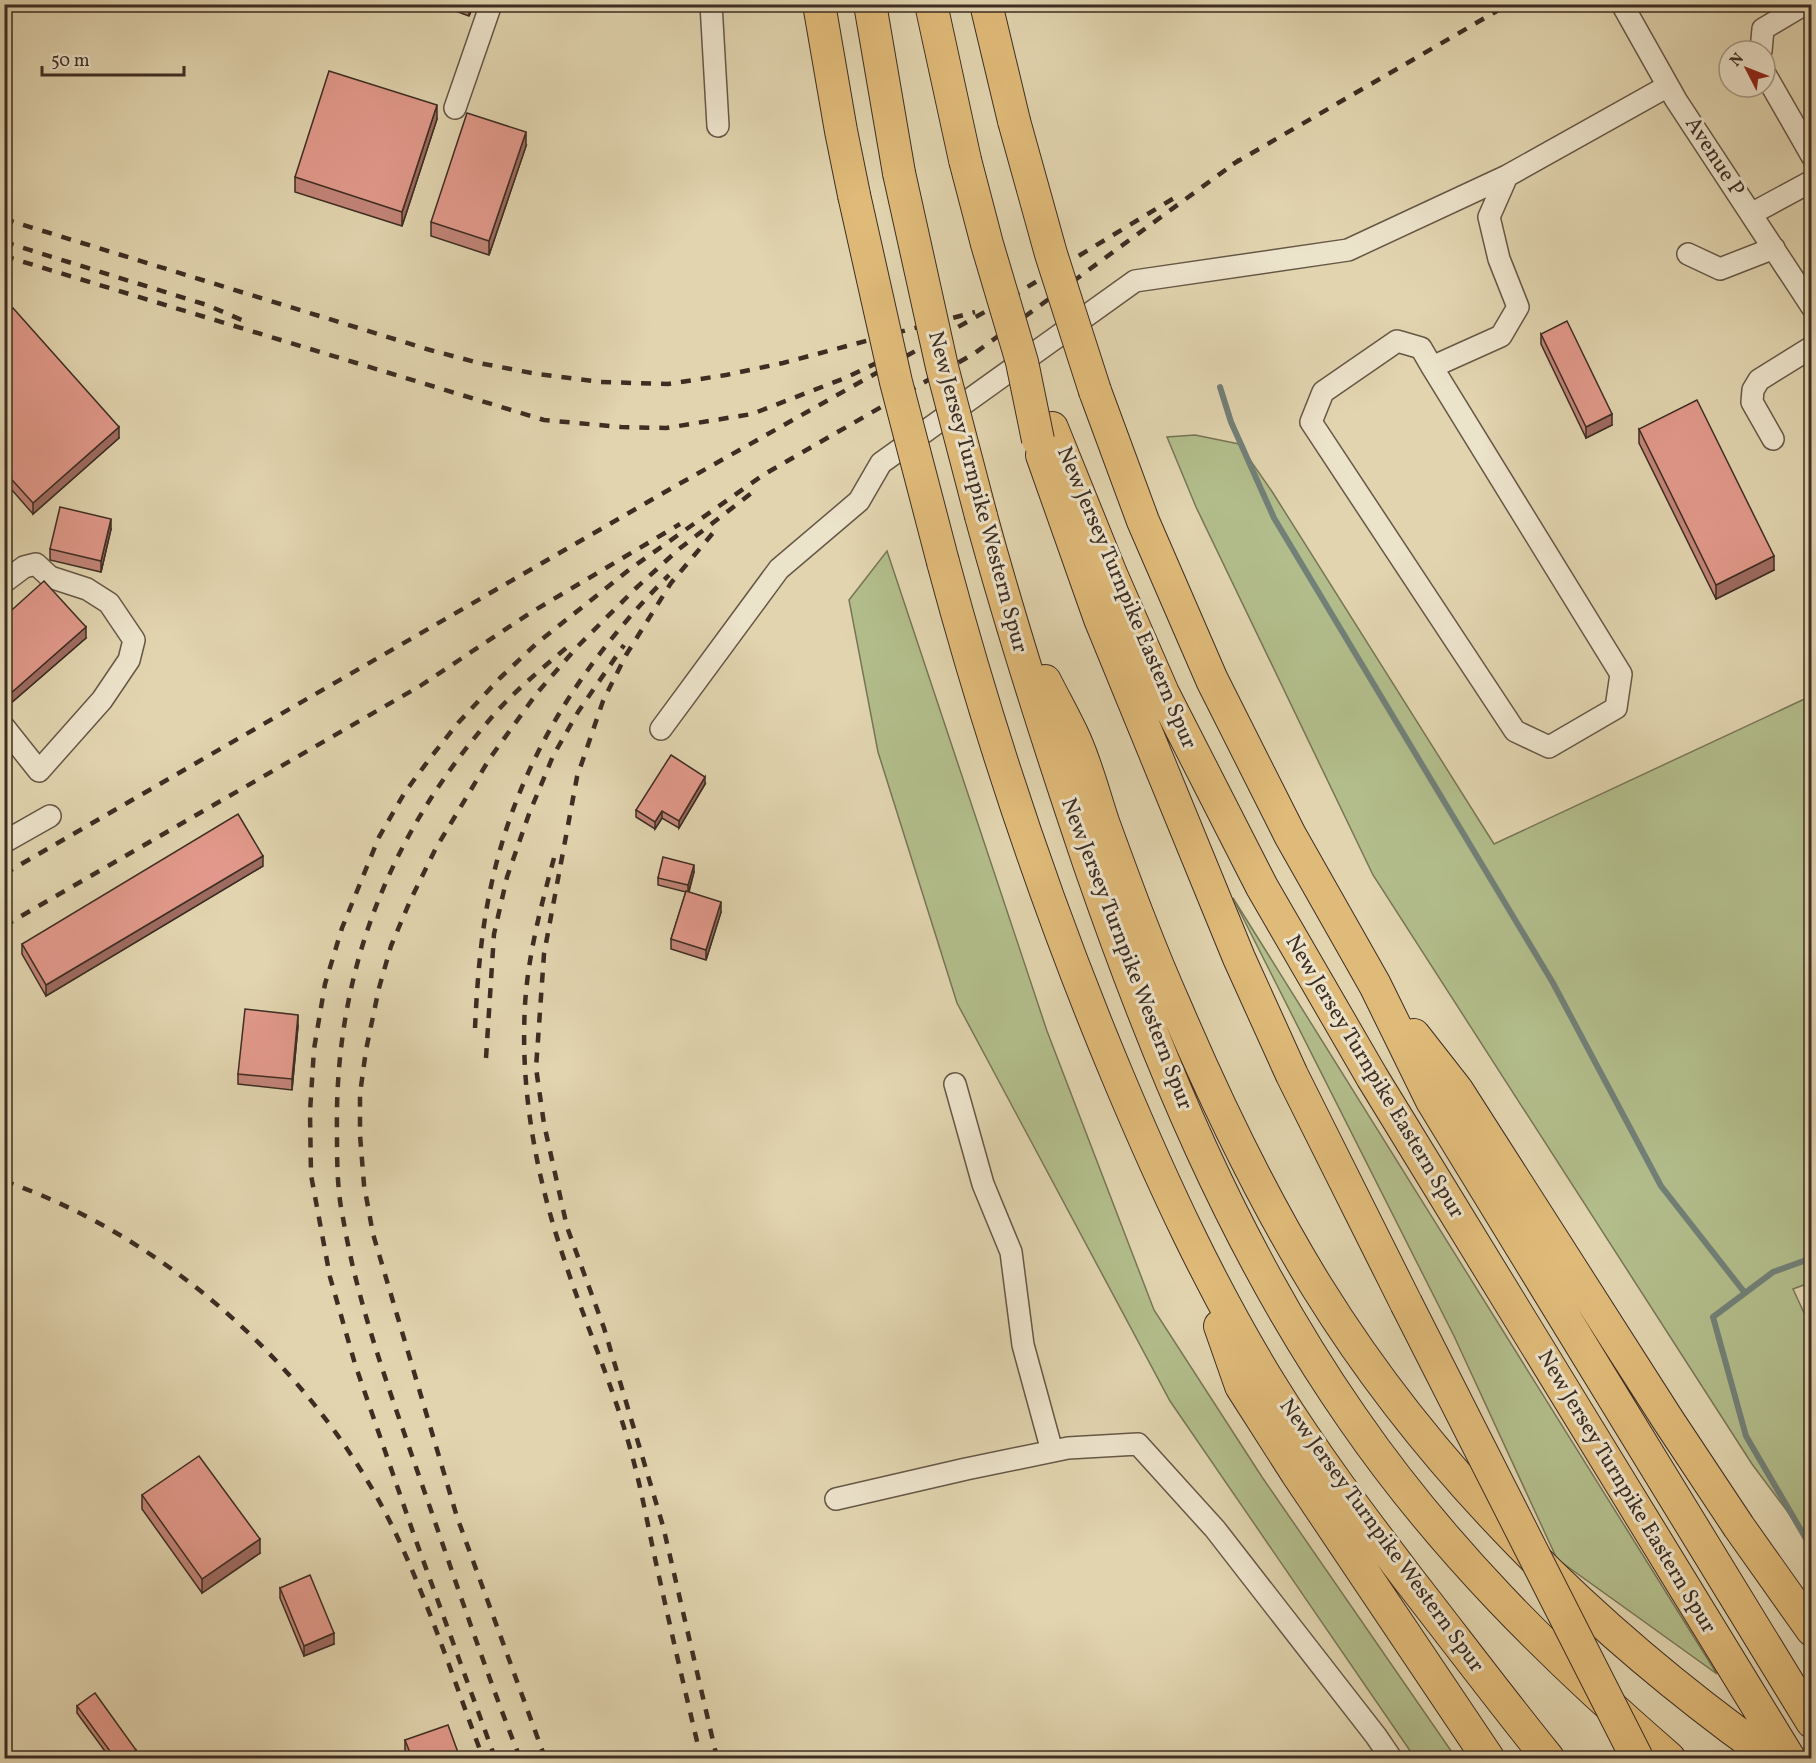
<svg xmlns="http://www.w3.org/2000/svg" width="1816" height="1763" font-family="Vollkorn,serif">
<rect width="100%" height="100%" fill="#e1d4af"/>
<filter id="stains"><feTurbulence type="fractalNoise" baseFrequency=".00333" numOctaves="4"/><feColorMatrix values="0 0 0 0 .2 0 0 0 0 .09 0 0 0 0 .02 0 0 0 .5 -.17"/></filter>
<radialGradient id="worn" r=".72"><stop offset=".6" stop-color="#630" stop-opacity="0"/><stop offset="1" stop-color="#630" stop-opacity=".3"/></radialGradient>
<!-- green -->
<path fill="#b2bd8b" stroke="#787557" stroke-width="1.5" d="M1195 435 1239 444 1273 493 1494 844 1811 696 1812 1282 1793 1289 1811 1328V1543L1752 1464 1373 875 1196 507 1167 437Z
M887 551 1047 1031 1154 1310 1262 1477 1456 1758H1415L1170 1401 957 1003 878 752 849 600Z
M1233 898 1717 1674 1557 1559 1454 1336Z"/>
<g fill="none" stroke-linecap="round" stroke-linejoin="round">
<!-- stream -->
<path stroke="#728078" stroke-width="6" d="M1220 387 1231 422 1274 518 1553 983 1661 1186 1745 1293
M1812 1258 1773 1272 1713 1317 1746 1436 1812 1549"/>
<!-- minor casing -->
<g stroke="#665746" stroke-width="24">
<path id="minor" d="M711 4 718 126
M1622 4 1676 100 1812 307
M1761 51 1763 29 1805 4
M1765 74 1812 156
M455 108 491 4
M1751 214 1812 181
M1688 254 1720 269 1774 248
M1432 367 1421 348 1397 341 1323 392 1311 422 1515 731 1549 747 1616 708 1621 674 1432 367 1501 336 1518 307 1499 259 1489 217 1507 176
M1773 439 1752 402 1753 390 1759 380 1812 347
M4 582 24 567 36 564 50 577 87 589 109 603 134 640 129 660 102 700 39 771 4 727
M661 729 779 569 859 501 881 463 1135 281 1348 250 1507 176 1668 86
M4 842 50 816
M955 1084 983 1184 1011 1252 1023 1345 1052 1451
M836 1499 966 1469 1068 1448 1138 1444 1215 1529 1376 1736 1391 1758"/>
</g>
<!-- highway casing -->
<g stroke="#3d2d23" stroke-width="34">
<path id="highway" d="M819 4 841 131 854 195
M870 4 899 173
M931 4 965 160
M986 4 1014 121
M1095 391 1143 521 1212 680 1290 835 1375 985 1432 1101 1812 1722
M1052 428 1111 574 1163 693 1262 887 1372 1077 1789 1758
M1042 455 1100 619 1239 958 1292 1075 1406 1303
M981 516C1013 633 1050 748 1089 863 1156 1057 1235 1250 1353 1419 1442 1548 1552 1657 1669 1758
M943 562C990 737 1048 910 1118 1077 1163 1184 1211 1288 1272 1387 1314 1455 1362 1518 1410 1581 1456 1640 1501 1700 1548 1758
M1045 681C1055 701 1066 720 1075 740 1087 767 1094 795 1103 822 1126 885 1149 948 1176 1008 1217 1104 1262 1198 1317 1287 1432 1473 1595 1632 1772 1758
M1414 1035 1457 1090 1668 1420 1739 1527 1812 1630
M1220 1326 1241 1386 1296 1472 1488 1758"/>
</g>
<!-- minor -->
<use href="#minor" stroke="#ece3cb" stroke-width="21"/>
<!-- highway -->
<use href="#highway" stroke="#e0ba78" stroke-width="32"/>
<!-- rail -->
<path stroke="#3d2d23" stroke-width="4.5" stroke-dasharray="10 10" stroke-linecap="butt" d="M1233 164 1509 4
M4 219 430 350 479 363 537 374 601 382 668 384 726 375 783 363 975 312
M4 242 207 305 244 321
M4 256 544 420 621 427 666 428 752 414 845 378 885 359
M554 858C541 906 528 955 525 1005 520 1090 536 1175 563 1256 583 1318 610 1378 628 1441 639 1478 646 1516 654 1554 669 1622 685 1691 701 1758
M4 874 672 488 1006 300 1179 195
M4 926 420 686 530 613 680 524
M475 1028C477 986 480 943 488 901 512 772 577 667 669 575
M486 1058 494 934 507 877 529 814 553 756 578 712 624 645
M4 1181C170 1238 321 1376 396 1534 430 1607 455 1683 483 1758
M495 1758 415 1538 355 1364 330 1277 311 1175 310 1112 314 1049 325 984 342 928 379 837 405 792 431 757 458 723 500 678 536 644 630 569 763 475 975 353 1239 160
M520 1758C483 1665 452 1570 419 1476 390 1391 358 1307 343 1218 337 1190 337 1161 337 1133 334 975 388 837 491 718 515 690 544 667 572 643
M545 1758 457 1517 373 1234 364 1185 360 1135V1094L366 1050 379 988 391 946 410 901 436 848 490 758 537 693 578 646 635 589 679 549 758 488
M717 1758 663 1526 604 1328 567 1227 544 1124 536 1068 544 954 577 777 603 701 626 655 671 583 718 527"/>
<!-- highway-bridge casing -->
<g stroke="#3d2d23" stroke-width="34" stroke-linecap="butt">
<path id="highway-bridge" d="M1014 121 1051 254 1095 391
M965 160 987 244 1022 362 1038 440
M899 173 942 367 981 516
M854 195 896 382 943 562
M1406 1303 1637 1758"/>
</g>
<!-- highway-bridge -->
<use href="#highway-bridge" stroke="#e0ba78" stroke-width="32"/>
</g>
<!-- wall -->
<path fill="#c28478" stroke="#3d2d23" stroke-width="1.5" d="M442 4H474L469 16 442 6Z
M437 119 402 226 295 192V177Z
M526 146 489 255 431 236V222Z
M4 316 119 438 33 514 4 481Z
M1541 334 1612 425 1586 438 1541 344Z
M1639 429 1774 570 1716 599 1639 443Z
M111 529 101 572 50 560V549Z
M4 617 86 638 11 703 4 696Z
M705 784 679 828 662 818 655 829 636 817V810Z
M263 866 46 996 22 954V944Z
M694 872 689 892 721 912 706 960 671 949V939L686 892 658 885V878Z
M298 1026 292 1090 238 1084V1074Z
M142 1495 260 1553 202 1593 142 1509Z
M280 1588 334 1644 304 1656 280 1598Z
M77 1706 136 1757 133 1758H110L77 1713Z
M405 1740 460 1758H408L405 1751Z"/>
<!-- shaded-wall -->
<path fill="#9e6b61" stroke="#3d2d23" stroke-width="1.5" d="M471 4H474L469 16V9Z
M437 105V119L402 226V212Z
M526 132V146L489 255V241Z
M1612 414V425L1586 438V427Z
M119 427V438L33 514V503Z
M111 519V529L101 572V561Z
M1774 556V570L1716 599V585Z
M86 627V638L11 703V693Z
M705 777V784L679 828V821Z
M662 811V818L655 829V822Z
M263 856V866L46 996V985Z
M694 865V872L688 893V885Z
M721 902V912L706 960V950Z
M298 1015V1026L292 1090V1079Z
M260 1539V1553L202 1593V1579Z
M334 1633V1644L304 1656V1646Z
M136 1750V1757L133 1758H124Z"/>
<!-- building -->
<path fill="#e2998b" stroke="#3d2d23" stroke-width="1.5" d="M457 4H471L469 9Z
M329 71 437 105 402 212 295 177Z
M467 113 526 132 489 241 431 222Z
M13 308 119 427 33 503 4 471V316Z
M1567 321 1612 414 1586 427 1541 334Z
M1697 400 1774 556 1716 585 1639 429Z
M60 507 111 519 101 561 50 549Z
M44 581 86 627 11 693 4 685V617Z
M671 755 705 777 679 821 662 811 655 822 636 810Z
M238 814 263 856 46 985 22 944Z
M663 857 694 865 688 885 658 878Z
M686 891 721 902 706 950 671 939Z
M245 1009 298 1015 292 1079 238 1074Z
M199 1456 260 1539 202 1579 142 1495Z
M310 1575 334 1633 304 1646 280 1588Z
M95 1693 136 1750 124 1758H115L77 1706Z
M448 1725 460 1758H412L405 1740Z"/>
<g text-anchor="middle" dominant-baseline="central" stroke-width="6" stroke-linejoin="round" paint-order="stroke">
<!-- street labels -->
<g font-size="22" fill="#3d2d23" stroke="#ece3cb">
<text transform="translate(1714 157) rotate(57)">Avenue P</text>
<text transform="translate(977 492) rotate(75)">New Jersey Turnpike Western Spur</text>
<text transform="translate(1126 598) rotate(67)">New Jersey Turnpike Eastern Spur</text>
<text transform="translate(1126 954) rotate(69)">New Jersey Turnpike Western Spur</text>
<text transform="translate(1374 1077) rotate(59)">New Jersey Turnpike Eastern Spur</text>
<text transform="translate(1626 1492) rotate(59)">New Jersey Turnpike Eastern Spur</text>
<text transform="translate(1381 1536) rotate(54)">New Jersey Turnpike Western Spur</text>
</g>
</g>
<!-- margin -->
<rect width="1816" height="1763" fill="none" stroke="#e1d4af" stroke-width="24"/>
<rect x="6" y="6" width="1804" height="1751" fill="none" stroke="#3d2d23" stroke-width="3"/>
<rect x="12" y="12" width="1792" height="1739" fill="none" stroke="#3d2d23" stroke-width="1.5"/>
<!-- north arrow -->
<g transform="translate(1747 69) rotate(312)"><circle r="28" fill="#ece3cb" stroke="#a69a88" stroke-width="1.5"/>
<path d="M0-4.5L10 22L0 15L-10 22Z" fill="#8f2418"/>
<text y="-9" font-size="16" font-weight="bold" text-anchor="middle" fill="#3d2d23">N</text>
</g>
<!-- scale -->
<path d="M42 66v9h142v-9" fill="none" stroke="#3d2d23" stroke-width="3"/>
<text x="51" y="66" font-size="18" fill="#3d2d23" stroke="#ece3cb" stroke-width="4.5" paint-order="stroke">50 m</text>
<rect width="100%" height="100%" filter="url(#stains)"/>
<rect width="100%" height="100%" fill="url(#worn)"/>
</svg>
